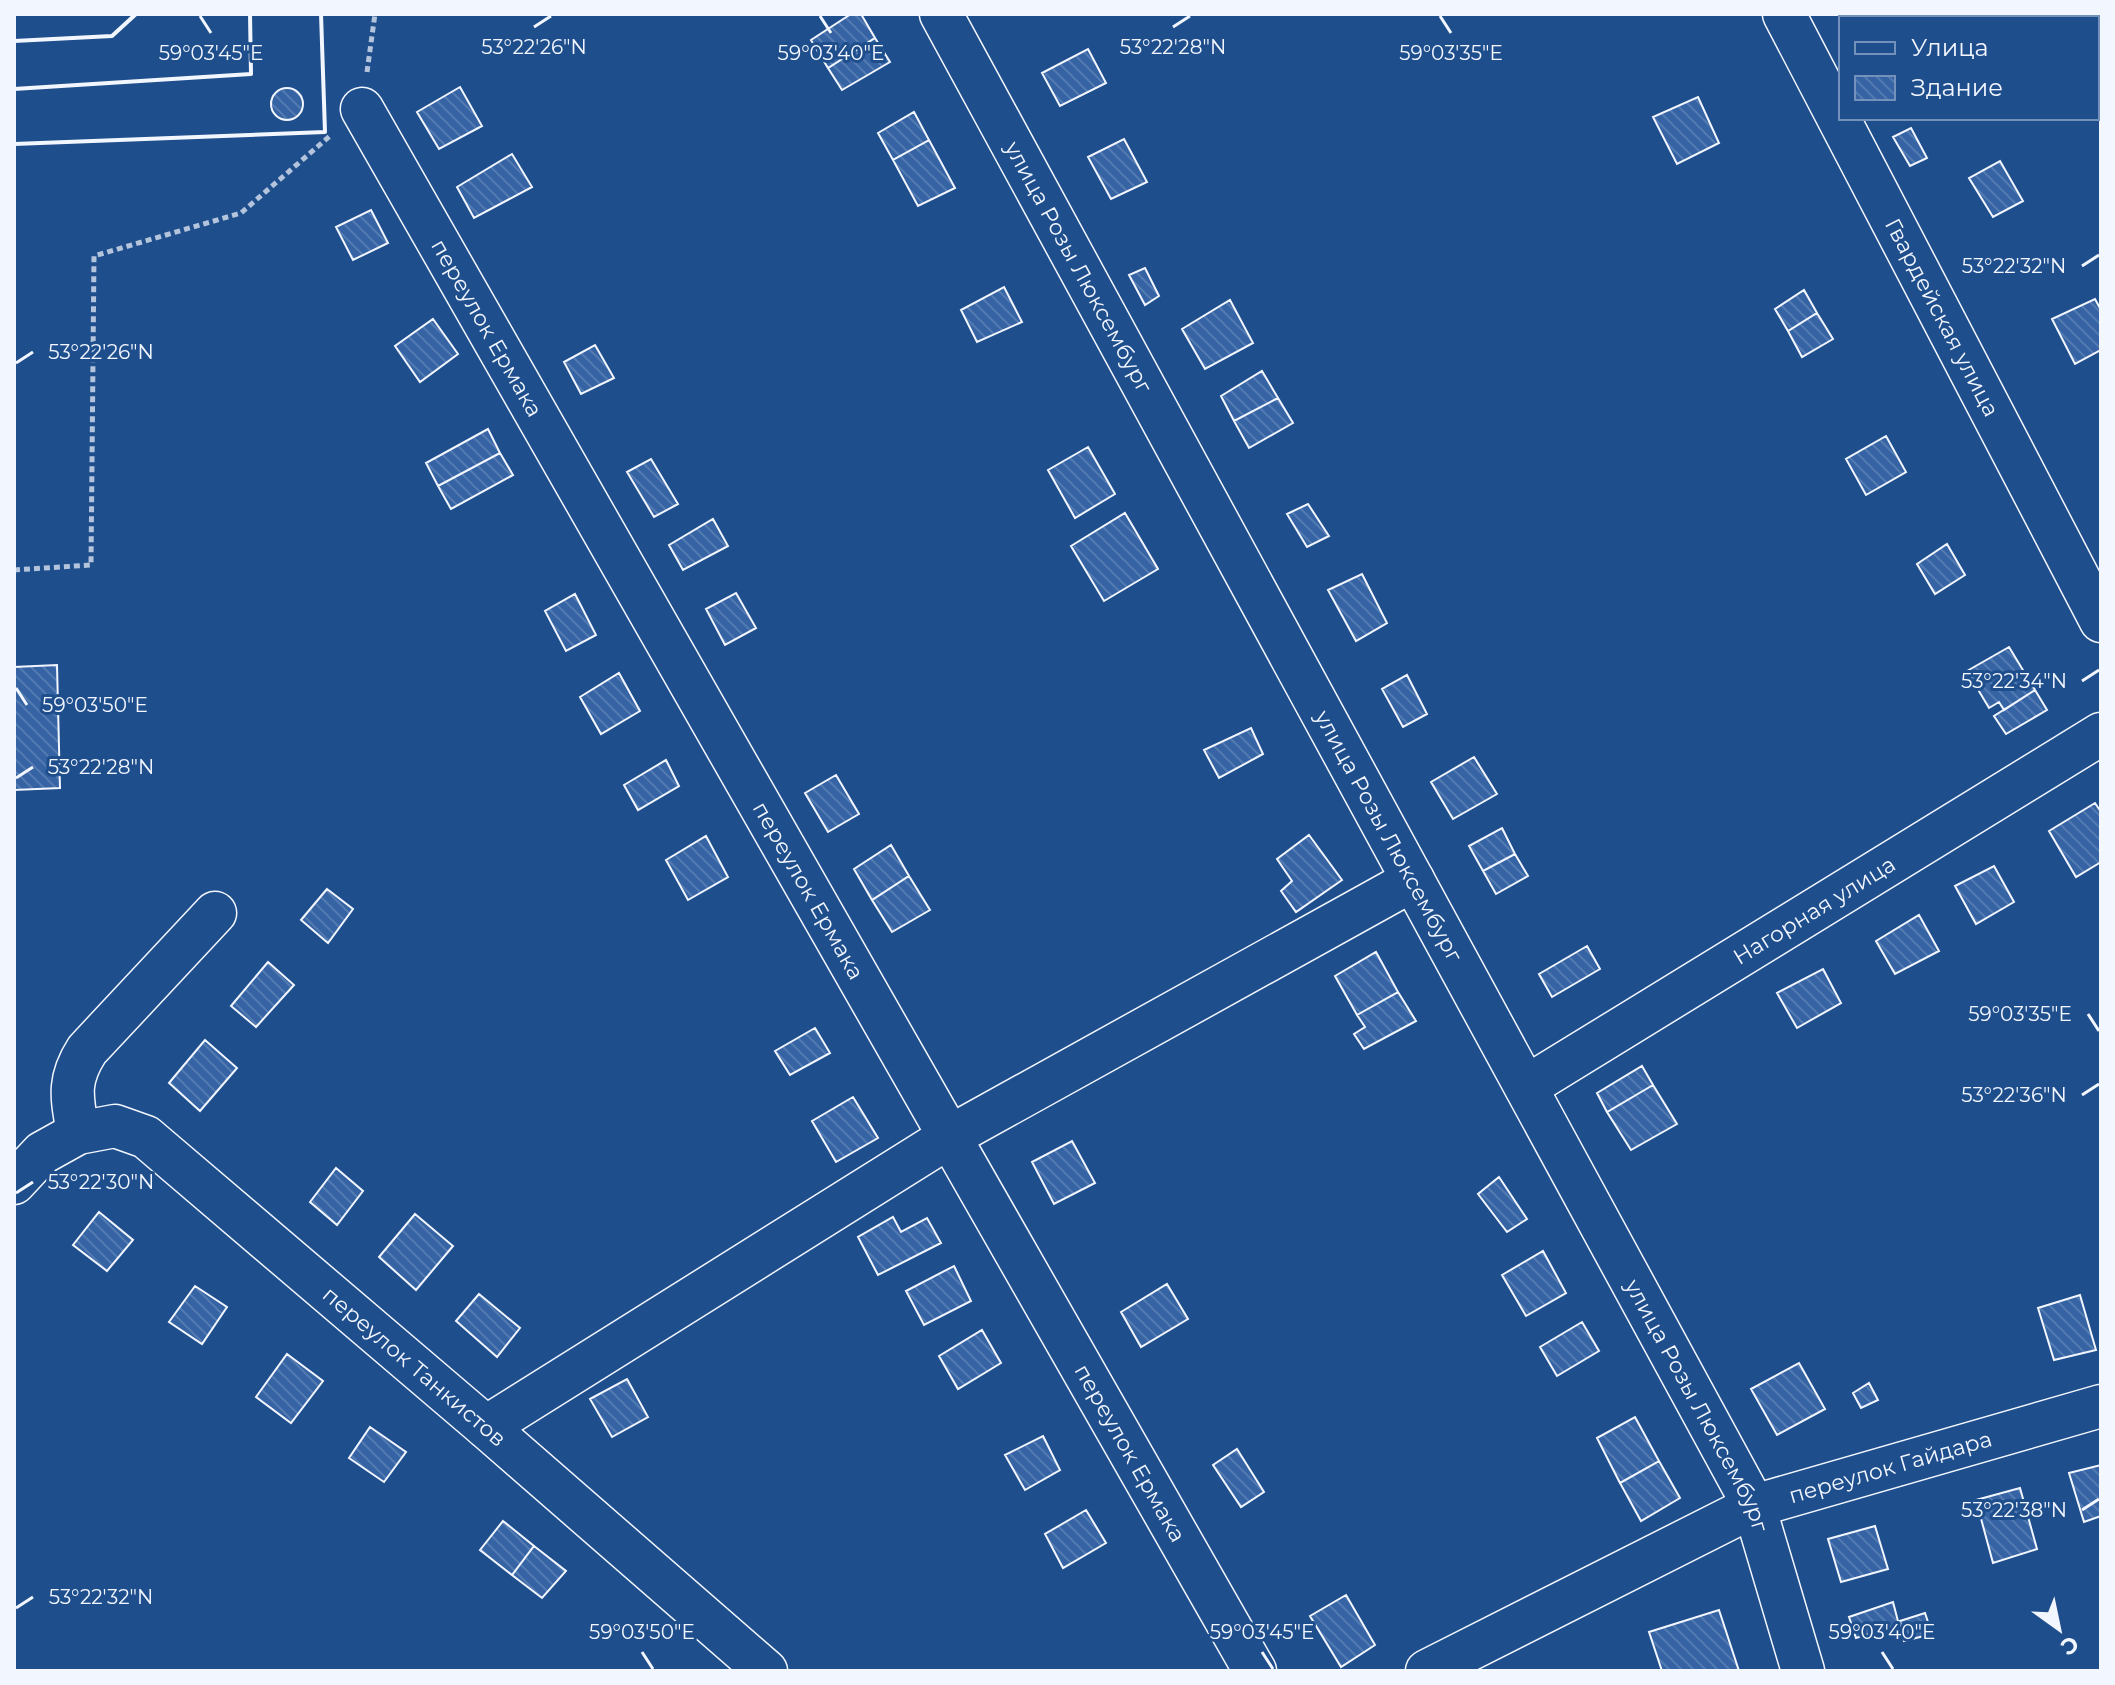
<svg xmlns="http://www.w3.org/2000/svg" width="2115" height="1685" font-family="Montserrat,sans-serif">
<defs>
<pattern id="building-back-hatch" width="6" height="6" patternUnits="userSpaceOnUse" patternTransform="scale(2)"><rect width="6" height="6" fill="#3563a3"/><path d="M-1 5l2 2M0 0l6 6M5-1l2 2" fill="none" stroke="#537ab1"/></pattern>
</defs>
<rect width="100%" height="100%" fill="#1f4e8c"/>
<!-- building -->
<path fill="url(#building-back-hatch)" stroke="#f2f6ff" stroke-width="2" d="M851 14H861L875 38 828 68 811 40Z
M1912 14H1939L1941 18H1904Z
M875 38 890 62 842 90 828 68Z
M1088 49 1106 83 1060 106 1042 73Z
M460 87 482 126 439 149 417 112Z
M271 104a16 16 0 1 1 32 0a16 16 0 1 1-32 0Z
M1698 97 1719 143 1677 164 1653 117Z
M914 112 929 140 893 160 878 133Z
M1911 128 1927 158 1910 166 1893 137Z
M1124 139 1147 182 1111 199 1088 157Z
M929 140 955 188 918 206 893 160Z
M512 154 532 187 474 218 457 187Z
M2000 161 2023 201 1993 217 1969 178Z
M371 210 388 243 353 260 336 227Z
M1145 268 1159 296 1145 305 1129 275Z
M1004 287 1022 322 977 342 961 310Z
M1804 290 1817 313 1788 331 1775 309Z
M2095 299 2101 310V350L2075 364 2052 319Z
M1230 300 1253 343 1205 369 1182 329Z
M1817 313 1833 339 1802 357 1788 331Z
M433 319 458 354 420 382 395 346Z
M595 345 614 378 581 394 564 362Z
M1262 371 1278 398 1234 421 1221 396Z
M1278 398 1293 423 1249 448 1234 421Z
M488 429 500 453 438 486 426 463Z
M1886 436 1906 472 1866 495 1846 459Z
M1088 447 1115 494 1075 518 1048 470Z
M500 453 513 475 451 509 438 486Z
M651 459 678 504 654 517 627 472Z
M1308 504 1329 536 1307 547 1287 514Z
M1125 513 1158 569 1104 601 1071 546Z
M713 519 728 546 683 570 669 545Z
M1947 544 1965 575 1935 594 1917 564Z
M1362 574 1387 623 1356 641 1328 590Z
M736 593 756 628 725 645 706 609Z
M575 594 596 635 566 651 545 611Z
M2009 647 2035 690 2004 710 1999 702 1989 708 1967 671Z
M57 665 60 788 14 790V667Z
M619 673 640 711 601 734 580 697Z
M1407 675 1427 714 1403 727 1382 689Z
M2035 690 2047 710 2006 734 1994 716Z
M1251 728 1263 754 1219 778 1204 750Z
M1474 757 1497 794 1453 819 1431 782Z
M666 760 679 786 638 810 624 785Z
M836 775 859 814 828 832 805 793Z
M2095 803 2101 812V862L2076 877 2049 831Z
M1502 828 1515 854 1483 871 1469 846Z
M1309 835 1342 880 1296 912 1281 891 1292 881 1277 859Z
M706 836 728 877 688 900 666 860Z
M891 845 909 876 872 900 854 869Z
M1515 854 1528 876 1496 894 1483 871Z
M1994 866 2014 902 1976 924 1955 886Z
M909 876 930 910 892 932 872 900Z
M327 889 353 909 328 943 301 920Z
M1919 915 1939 951 1895 974 1876 941Z
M1587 946 1600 969 1552 997 1539 974Z
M1376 952 1398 992 1357 1015 1335 976Z
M268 962 294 985 256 1027 231 1006Z
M1823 969 1841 1003 1797 1028 1777 993Z
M1398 992 1416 1021 1364 1049 1354 1034 1365 1027 1357 1015Z
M815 1028 830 1053 790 1075 775 1051Z
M205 1040 237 1068 200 1111 169 1083Z
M1642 1066 1653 1085 1607 1112 1597 1093Z
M1653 1085 1677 1124 1631 1150 1607 1112Z
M853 1097 878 1138 836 1162 812 1121Z
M1072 1141 1095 1183 1054 1204 1032 1162Z
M336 1168 363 1191 337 1225 310 1202Z
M1499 1177 1527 1219 1507 1232 1478 1194Z
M99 1212 133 1240 107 1271 73 1245Z
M415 1214 453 1246 416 1290 379 1257Z
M893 1217 901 1232 927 1218 941 1243 878 1275 858 1237Z
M1543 1251 1566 1293 1526 1316 1502 1275Z
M954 1266 971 1301 924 1325 906 1291Z
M1167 1284 1188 1319 1141 1347 1121 1312Z
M195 1286 227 1307 202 1344 169 1322Z
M479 1294 520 1328 497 1357 456 1321Z
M2080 1295 2096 1350 2054 1360 2038 1308Z
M1582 1322 1599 1351 1557 1376 1540 1347Z
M982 1330 1001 1363 958 1389 939 1356Z
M287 1354 323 1381 291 1423 256 1397Z
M1799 1363 1825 1409 1777 1435 1751 1389Z
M627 1379 648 1417 612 1437 590 1399Z
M1869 1383 1878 1400 1861 1408 1853 1393Z
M1635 1417 1659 1461 1620 1483 1597 1438Z
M370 1427 406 1452 384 1482 349 1458Z
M1043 1436 1060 1470 1025 1490 1005 1455Z
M1237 1449 1264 1492 1241 1507 1213 1465Z
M1659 1461 1680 1498 1641 1521 1620 1483Z
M2101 1465V1516L2084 1522 2069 1473Z
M2020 1488 2037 1549 1993 1563 1976 1500Z
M1086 1510 1106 1543 1063 1568 1045 1534Z
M503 1521 534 1546 512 1575 480 1550Z
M1875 1526 1888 1569 1841 1582 1828 1539Z
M534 1546 566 1571 542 1598 512 1575Z
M1346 1595 1375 1645 1341 1667 1310 1616Z
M1893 1602 1899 1625 1856 1638 1849 1617Z
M1719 1610 1739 1671H1662L1649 1632Z
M1925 1613 1932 1634 1904 1641 1900 1621Z"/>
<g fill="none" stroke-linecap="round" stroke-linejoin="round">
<!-- minor casing -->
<g stroke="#f2f6ff" stroke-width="45">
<g id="minor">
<path id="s1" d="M941 14 1754 1506 1803 1671"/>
<path id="s2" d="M1784 14 2101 621"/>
<path id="s3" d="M362 109 1255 1671"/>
<path id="s4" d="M1526 1087 2101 734"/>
<path d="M78 1133C72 1098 67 1081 87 1050L215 913"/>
<path id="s5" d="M14 1183 42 1153 78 1133 115 1126 146 1137 486 1427 766 1671"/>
<path d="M486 1427 949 1137 1413 880"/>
<path id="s6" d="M1427 1671 1754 1506 2101 1406"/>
</g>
</g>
<!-- path -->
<path stroke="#b3c4dc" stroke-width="5" stroke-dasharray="6 4" stroke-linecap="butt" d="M367 72 375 14
M14 570 91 565 94 256 241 213 331 135"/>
<!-- minor -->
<use href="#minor" stroke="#1f4e8c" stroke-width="42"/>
<!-- wall -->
<path stroke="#f2f6ff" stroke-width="4" d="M14 41 112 36 136 14
M14 89 251 74 250 14
M14 144 325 132 321 14"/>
</g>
<!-- ticks -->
<path fill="none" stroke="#f2f6ff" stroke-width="3" d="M200 16 211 33M820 16 831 33M1440 16 1451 33M534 27 551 16M1173 27 1190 16M2082 266 2099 255M16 363 33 352M2082 681 2099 670M16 688 27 705M16 778 33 767M2088 1014 2099 1031M2082 1095 2099 1084M16 1193 33 1182M2082 1510 2099 1499M16 1608 33 1597M642 1652 653 1669M1262 1652 1273 1669M1882 1652 1893 1669"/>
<g text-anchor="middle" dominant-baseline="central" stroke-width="6" stroke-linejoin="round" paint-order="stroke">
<!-- street labels -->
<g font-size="22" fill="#f2f6ff" stroke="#1f4e8c">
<text stroke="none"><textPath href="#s1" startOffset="288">улица Розы Люксембург</textPath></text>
<text stroke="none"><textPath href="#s2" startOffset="342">Гвардейская улица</textPath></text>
<text stroke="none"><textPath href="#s3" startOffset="252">переулок Ермака</textPath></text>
<text stroke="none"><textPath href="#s1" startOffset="936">улица Розы Люксембург</textPath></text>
<text stroke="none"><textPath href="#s3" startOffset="900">переулок Ермака</textPath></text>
<text stroke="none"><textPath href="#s4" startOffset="338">Нагорная улица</textPath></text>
<text stroke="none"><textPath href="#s5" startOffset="506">переулок Танкистов</textPath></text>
<text stroke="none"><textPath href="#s1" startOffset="1584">улица Розы Люксембург</textPath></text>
<text stroke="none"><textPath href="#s3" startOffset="1548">переулок Ермака</textPath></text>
<text stroke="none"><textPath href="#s6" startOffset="508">переулок Гайдара</textPath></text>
</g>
</g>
<g font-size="20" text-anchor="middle" fill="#f2f6ff" stroke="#1f4e8c" stroke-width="6" stroke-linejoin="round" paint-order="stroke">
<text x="534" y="54">53°22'26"N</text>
<text x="1173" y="54">53°22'28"N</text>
<text x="211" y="60">59°03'45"E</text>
<text x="831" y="60">59°03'40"E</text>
<text x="1451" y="60">59°03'35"E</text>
<text x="2014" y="273">53°22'32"N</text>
<text x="101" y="359">53°22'26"N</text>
<text x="2014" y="688">53°22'34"N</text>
<text x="95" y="712">59°03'50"E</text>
<text x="101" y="774">53°22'28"N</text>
<text x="2020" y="1021">59°03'35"E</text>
<text x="2014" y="1102">53°22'36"N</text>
<text x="101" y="1189">53°22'30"N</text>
<text x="2014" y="1517">53°22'38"N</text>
<text x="101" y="1604">53°22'32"N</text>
<text x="642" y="1639">59°03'50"E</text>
<text x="1262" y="1639">59°03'45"E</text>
<text x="1882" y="1639">59°03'40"E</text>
</g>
<!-- border -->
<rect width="2115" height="1685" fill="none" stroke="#f2f6ff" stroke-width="32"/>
<!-- legend -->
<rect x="1839" y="16" width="260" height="104" fill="#1f4e8c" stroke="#7391ba" stroke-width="2"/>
<rect x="1855" y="42" width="40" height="12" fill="#1f4e8c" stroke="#7391ba" stroke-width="2"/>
<text x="1911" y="56" font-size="24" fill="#f2f6ff">Улица</text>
<rect x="1855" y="76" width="40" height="24" fill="url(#building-back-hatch)" stroke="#7391ba" stroke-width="2"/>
<text x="1911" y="96" font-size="24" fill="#f2f6ff">Здание</text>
<!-- north arrow -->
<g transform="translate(2059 1629) rotate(147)" stroke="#1f4e8c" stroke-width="6" paint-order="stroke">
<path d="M0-6L14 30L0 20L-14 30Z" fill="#f2f6ff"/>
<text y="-12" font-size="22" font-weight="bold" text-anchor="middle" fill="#f2f6ff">С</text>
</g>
</svg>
